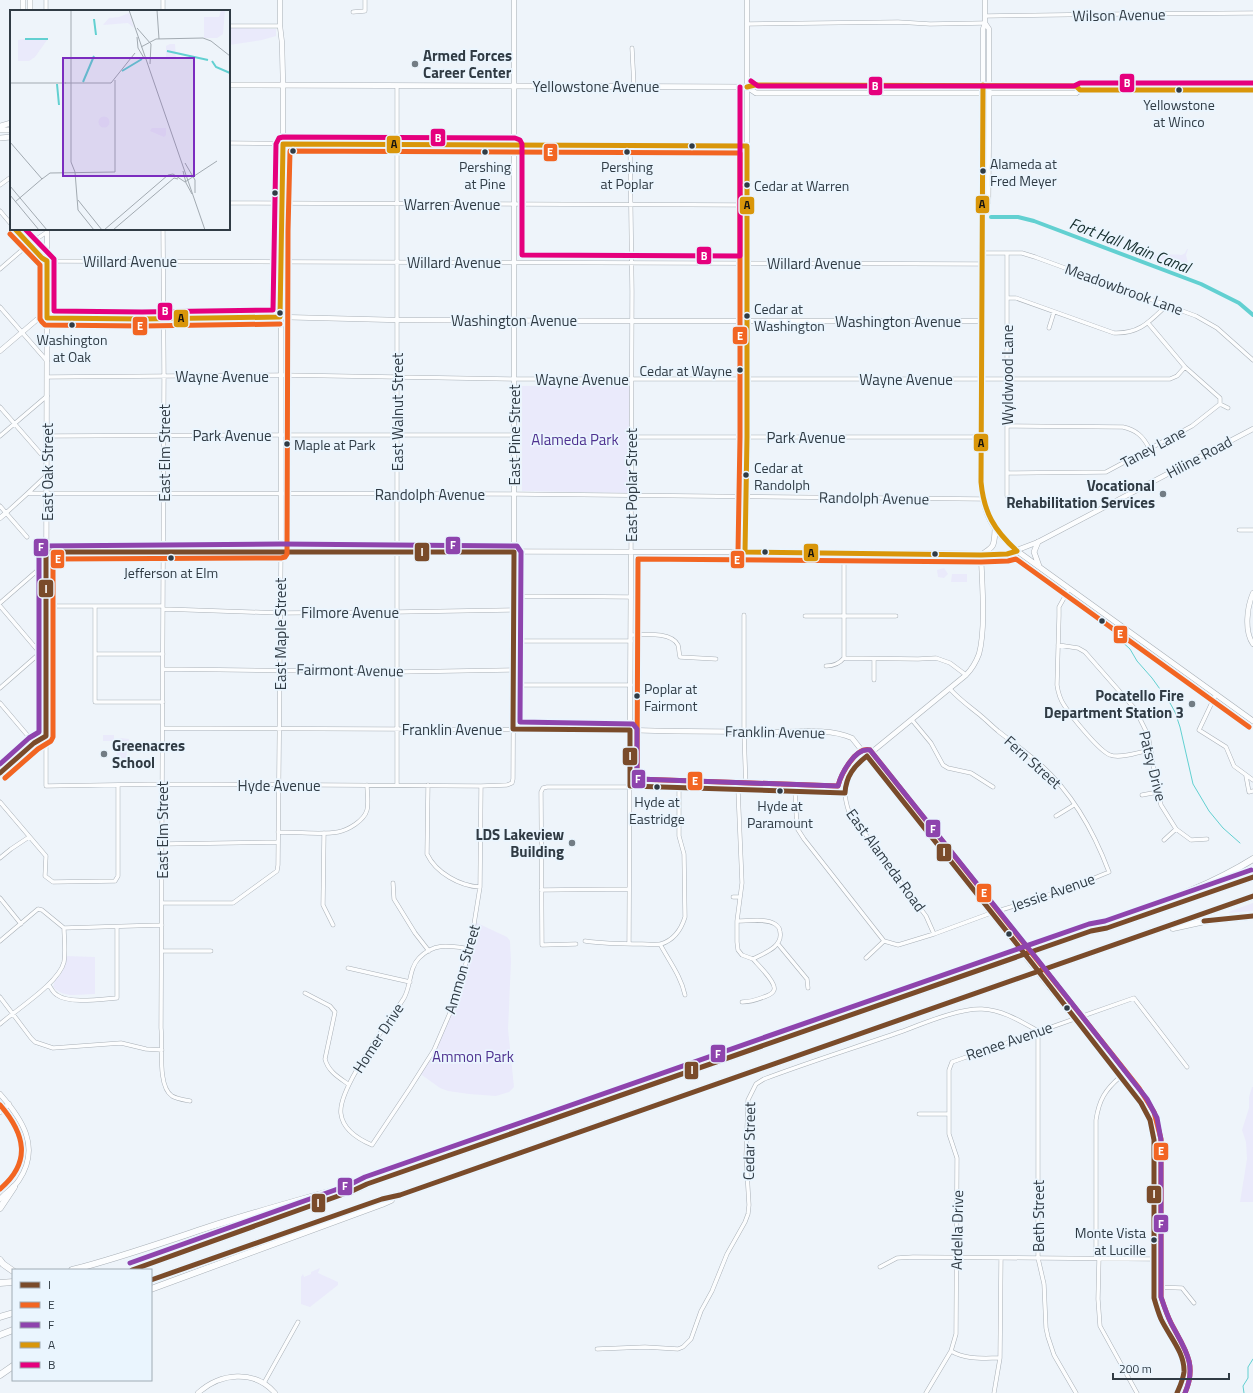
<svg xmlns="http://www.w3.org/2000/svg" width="1253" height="1393" font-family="'Titillium Web',sans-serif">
<rect width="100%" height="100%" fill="#eef4fa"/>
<!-- green -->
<path fill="#eaeafb" d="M229 28 276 29V36L262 40 229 45Z
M1187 249H1188L1186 255 1188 263 1184 269 1153 258 1154 255C1162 255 1174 254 1182 255L1185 253Z
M611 385 630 386 629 493 522 491V386Z
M944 568 948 574 944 578 938 577 937 570Z
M952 574H967V582H951Z
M103 735H114V741H103Z
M121 738 129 739 126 758H117L116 740Z
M1253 903V911L1228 913 1231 911Z
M475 922 507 937 510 941 511 962 508 1029 514 1087 509 1092 496 1096 469 1094 448 1091 440 1088 419 1073 434 1050 456 999Z
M66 956 95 957V994C79 994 65 999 53 987L55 980C63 975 65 965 66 956Z
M1252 1087H1253V1202H1240L1247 1159 1246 1142 1242 1130 1249 1108V1097Z
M320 1268 318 1273 338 1282V1285L310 1307 301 1304V1277L303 1274 304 1277 311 1274V1272Z"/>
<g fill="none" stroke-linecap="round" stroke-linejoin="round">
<!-- stream -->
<path stroke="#62d0d1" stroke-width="1" d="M1107 628 1130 649 1137 661 1152 678 1170 703 1175 712 1180 727 1193 784 1209 811 1223 828 1240 843
M1244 1393 1243 1386 1248 1378V1367L1253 1359"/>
<!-- canal -->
<path stroke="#62d0d1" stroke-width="4" d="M991 217H1018L1034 221 1201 284 1239 303 1253 315"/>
<!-- street casing -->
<g stroke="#a9b0b7" stroke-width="4.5">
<path id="street" d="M46 11V0
M163 11V0
M353 12 365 11V0
M985 16 1122 14 1253 13
M747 24 898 22 930 24 985 23
M229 26H280
M632 48 634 86
M229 143 747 146
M630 146 632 291 631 552
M0 185 11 177
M229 203 747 205
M0 211 11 224
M15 229 42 258 47 261 982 264
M163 229 164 376 161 1028C163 1045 157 1086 172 1096 177 1099 185 1100 190 1101
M982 253H1022L1035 257 1196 316 1217 328 1253 360
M0 269 29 244 47 232
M1008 298H1016L1114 333C1140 334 1150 321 1167 305
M0 307 47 361
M1148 323 1185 367 1220 398V404
M1049 328 1054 312
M47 377 281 375 514 379H1170L1177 376 1185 367
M1220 404 1228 408
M0 407 41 454H47
M1007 426 1123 427C1136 430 1143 436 1149 448
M0 436 47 396
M47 436 280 435H514
M632 437H981
M1007 473 1106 472 1192 426 1220 404
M28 493 47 475
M1007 496V253
M0 506 27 537
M6 513 28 493 514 494 982 499
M1239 530H1253
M844 553V658
M1069 589 1059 607V616L1057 685C1058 692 1060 699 1064 705 1071 716 1099 751 1110 755 1120 759 1140 752 1150 750
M514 596 631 597
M0 603 46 563
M0 606 40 653
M46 606H163
M95 606V702H163
M163 609 280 613 397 612 513 610
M744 615V731L746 790
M805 616H896
M631 635C643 635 671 631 678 645 679 648 679 654 680 657L716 659
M513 641H631
M1058 645 1078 648 1085 652 1135 709 1148 735 1158 792 1161 805 1176 829 1191 840 1207 839
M95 654H163
M844 658 918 659 936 658 950 663 966 675
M874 659V680
M826 666C834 666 839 664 844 658
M163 669 397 672 513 670
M513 685H631
M0 688 40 653
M1216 694 1199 730 1226 747 1234 766 1253 780
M0 703 34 743
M912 720 931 743 943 765 948 768 971 773 993 787
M163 728 630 730 629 944
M46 736V786L163 784 481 786 507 785 512 783 513 779 514 552
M867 756C846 772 840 786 849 812L926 916 934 934
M1246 776 1249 792 1253 791
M397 785V86
M428 785 427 854C436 873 460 886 480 887
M738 790 742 883 737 921V942L738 950 742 955 753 959
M795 792 797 828 804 839 884 941
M1142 795 1158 792
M0 802 46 856 45 876 53 882 115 881 118 876V785
M1056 816 1074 805
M278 832C295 832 322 835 338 832 348 830 364 821 367 810 369 803 367 793 367 785
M324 833 323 905 333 925
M1164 840 1176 829
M162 844 278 842
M0 858 11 849 29 837
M393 883 394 899 415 933 429 951
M541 890 628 889
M733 897H740
M0 898 21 924
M162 903H233L277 871 278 865 281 551
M737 921C748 921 766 918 775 924 778 926 780 929 780 932 783 947 764 953 753 959 758 965 777 983 774 990 773 994 767 996 764 997 756 1000 750 1002 742 1002
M0 941 38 909 42 910 64 928 162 925
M585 941C605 944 622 944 642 944 648 944 655 945 661 944 674 940 681 930 685 917L684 854 679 836V787
M884 941 898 945 934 934 991 913 1037 899 1087 881 1109 872C1094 832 1073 794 1041 765 1027 753 1012 742 998 731 992 726 986 720 980 715 969 706 960 700 950 689
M576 944 542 945 541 792 543 788 547 787H679L738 790 845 793
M660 944C669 961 681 976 685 995
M778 944 807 979 808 988
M470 949C450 946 435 942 419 958 409 968 411 986 404 998 389 1022 337 1089 341 1114 343 1130 358 1139 372 1145L410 1088 434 1050 456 999 470 949 480 887 481 786
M162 951H211
M866 958 884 941
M348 968 410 982
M49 985C51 988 53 993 57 995 69 1004 102 999 117 998V927
M305 993 330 1006 335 1012 325 1059C328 1071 338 1077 348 1084
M0 997 31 1038 35 1042 53 1048 121 1043 146 1049 162 1050
M0 1024C17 1009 59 983 64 962 66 951 64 938 64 928
M919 1114H949
M1096 1258V1120C1099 1100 1105 1090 1120 1077
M1099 1258 1098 1299 1100 1326 1137 1393
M880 1267 897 1258 913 1257 1153 1259
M1154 1287 1182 1288 1194 1303
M597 1349 645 1347 678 1349 683 1347 691 1339 701 1311 712 1291 727 1254 745 1222 748 1214 749 1205 746 1156 748 1100 756 1084 764 1079C809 1062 854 1048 900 1032 922 1024 959 1008 982 1009 1003 1010 1020 1021 1038 1031V1258L1044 1284 1046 1328 1048 1337 1054 1355 1076 1393
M951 1351C966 1360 983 1358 1000 1358
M264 1383 298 1322
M926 1393 951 1351 956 1334 957 1158 949 1134V1070L952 1062 1134 998 1187 1067
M994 1393 1000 1358 1001 1258"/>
</g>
<!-- secondary casing -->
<g stroke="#a9b0b7" stroke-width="5.5">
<path id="secondary" d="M280 0V26L282 43 283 85V174L281 231V551
M985 23 989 29V85
M983 85V29L985 23V0
M47 318 142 319 280 317 397 320 632 321H981
M0 351 47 311
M0 518 6 513
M46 552 281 551 745 552 1007 554 1038 542 1253 429
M514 552V0
M631 552 630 730C677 732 724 731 771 732 796 732 829 728 852 738L1011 938
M745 552 747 437V0
M1253 593C1247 607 1244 631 1253 644
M867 756 966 675C972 669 976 662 979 654 986 628 982 583 981 555
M0 773 34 743 46 736 47 229
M1050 988 1133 1092C1144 1107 1152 1121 1154 1140V1298C1156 1305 1158 1312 1161 1319 1173 1345 1195 1363 1177 1393
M0 1094C22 1119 41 1147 19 1180 14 1188 6 1192 0 1199
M0 1112 9 1104
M198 1393C220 1373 254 1369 275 1393"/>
</g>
<!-- primary casing -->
<g stroke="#a9b0b7" stroke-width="6">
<path id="primary" d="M23 0V11
M30 0V11
M229 85 747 87 755 85 1076 86 1080 90
M983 85 981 482C983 514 993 531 1017 551L1253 721
M747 87 756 93H1076L1080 90H1253
M0 126 11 123
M0 130H11
M0 138 11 137
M982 207 988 202 989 85
M1038 542 1034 552 1039 566
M981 555C995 546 994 546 995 530"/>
</g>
<!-- highway casing -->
<g stroke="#a9b0b7" stroke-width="7">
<path id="highway" d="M1096 928 1103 924C1154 905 1207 888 1253 859
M1173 928 1205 921 1253 916
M0 1208 14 1187
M0 1260 3 1264 13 1271
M72 1270C119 1258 164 1242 209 1227 256 1212 303 1199 350 1186L361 1185
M132 1270 352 1191 367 1184 1091 931 1107 928 1253 877
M151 1280 382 1199 400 1195 1253 896
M0 1283 13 1282
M151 1289 382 1204 391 1200
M0 1317 13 1313
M0 1335 13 1330
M0 1375 13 1366"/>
</g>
<!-- street -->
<use href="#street" stroke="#fcfdfe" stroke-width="3.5"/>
<!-- secondary -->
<use href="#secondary" stroke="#fcfdfe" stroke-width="4.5"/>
<!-- primary -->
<use href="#primary" stroke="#fcfdfe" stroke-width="5"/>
<!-- highway -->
<use href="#highway" stroke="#fcfdfe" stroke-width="6"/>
<!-- secondary-bridge casing -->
<g stroke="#a9b0b7" stroke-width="5.5" stroke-linecap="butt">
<path id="secondary-bridge" d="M1011 938 1050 988"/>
</g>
<!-- secondary-bridge -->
<use href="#secondary-bridge" stroke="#fcfdfe" stroke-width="4.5"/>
<!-- bus-1 casing -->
<g stroke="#eaf5fe" stroke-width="8">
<path id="bus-1" d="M0 773 34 743 46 736V552H514L513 729 630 730V786L845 793C846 776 854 766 867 756L1032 963 1141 1103 1150 1120 1154 1140V1298C1156 1305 1158 1312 1161 1319 1169 1336 1185 1353 1184 1372 1183 1380 1180 1386 1177 1393
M1204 921 1253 916
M132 1270 352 1191 367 1184 1091 931 1107 928 1253 877
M151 1280 382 1199 400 1195 1253 896"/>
</g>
<!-- bus-2 casing -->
<g stroke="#eaf5fe" stroke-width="8">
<path id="bus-2" d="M10 234 40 265V319L42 322 45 325 142 326 280 324
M5 778 38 749 51 741 53 737V559L281 558 285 557 287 554 288 231 290 151 740 153V437L738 552
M0 1105C25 1134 32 1162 0 1189
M1185 1393C1198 1364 1184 1348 1171 1323 1167 1315 1164 1306 1161 1297V1139L1154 1112 1139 1088 870 750C856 746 841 774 838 786L637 779 638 559 981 562 1008 561 1016 559 1249 727"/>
</g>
<!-- bus-3 casing -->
<g stroke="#eaf5fe" stroke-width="8">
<path id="bus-3" d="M0 764 29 738 39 732V552L40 548 43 546 281 544 517 546 521 552 520 722 633 724 637 729V779L838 786C841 774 855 747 870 750L1037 959 1147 1099 1157 1118 1161 1140V1297C1164 1306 1167 1315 1171 1323 1184 1348 1198 1364 1185 1393
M130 1263 349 1185 365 1177 1089 924 1105 921 1251 870"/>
</g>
<!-- bus-4 casing -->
<g stroke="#eaf5fe" stroke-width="8">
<path id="bus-4" d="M983 85 981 482C984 513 994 530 1017 551
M747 87 755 85 1076 86 1080 90H1253
M15 229 42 258 47 261V318L142 319 280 317 283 144 747 146V437L745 552 981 555 1007 554 1017 551"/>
</g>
<!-- bus-5 casing -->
<g stroke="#eaf5fe" stroke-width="8">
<path id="bus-5" d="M751 81 758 86H1074L1080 83H1253
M25 229 54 259V311L142 312 273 310 276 144 279 138 283 137 515 138 520 140 522 144V255L740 256V87"/>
</g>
<!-- bus-1 -->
<use href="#bus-1" stroke="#7a4b2a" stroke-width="5"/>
<!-- bus-2 -->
<use href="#bus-2" stroke="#f26522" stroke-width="5"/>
<!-- bus-3 -->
<use href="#bus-3" stroke="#8e44ad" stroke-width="5"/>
<!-- bus-4 -->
<use href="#bus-4" stroke="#d9960a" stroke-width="5"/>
<!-- bus-5 -->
<use href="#bus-5" stroke="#e5007d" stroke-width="5"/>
</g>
<!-- markers -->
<g fill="#727c84" stroke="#eaf5fe" stroke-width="1.5">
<circle cx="415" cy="64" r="4"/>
<circle cx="1163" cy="494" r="4"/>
<circle cx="1192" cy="704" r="4"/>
<circle cx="104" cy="754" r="4"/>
<circle cx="572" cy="843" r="4"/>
</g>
<g fill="#303b44" stroke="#eaf5fe" stroke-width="1.5">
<circle cx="1179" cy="90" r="3.5"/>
<circle cx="692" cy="146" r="3.5"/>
<circle cx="293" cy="151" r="3.5"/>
<circle cx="485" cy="152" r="3.5"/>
<circle cx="627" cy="152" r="3.5"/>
<circle cx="983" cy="171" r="3.5"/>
<circle cx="747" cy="185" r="3.5"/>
<circle cx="275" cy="193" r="3.5"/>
<circle cx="280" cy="313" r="3.5"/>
<circle cx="747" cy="316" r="3.5"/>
<circle cx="72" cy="325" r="3.5"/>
<circle cx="740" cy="370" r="3.5"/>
<circle cx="287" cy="444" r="3.5"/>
<circle cx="746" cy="475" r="3.5"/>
<circle cx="765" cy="552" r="3.5"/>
<circle cx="935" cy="554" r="3.5"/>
<circle cx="171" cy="558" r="3.5"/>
<circle cx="1102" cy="621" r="3.5"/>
<circle cx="637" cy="696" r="3.5"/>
<circle cx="657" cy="787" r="3.5"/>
<circle cx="780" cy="791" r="3.5"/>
<circle cx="1009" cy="934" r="3.5"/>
<circle cx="1067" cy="1008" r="3.5"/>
<circle cx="1154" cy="1240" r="3.5"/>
</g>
<g text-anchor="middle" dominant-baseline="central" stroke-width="3.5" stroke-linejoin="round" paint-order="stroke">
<!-- bus labels -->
<g font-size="14" fill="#303b44" stroke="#eaf5fe">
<text x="1179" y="104">Yellowstone<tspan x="1179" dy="17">at Winco</tspan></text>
<text x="990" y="163" text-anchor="start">Alameda at<tspan x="990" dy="17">Fred Meyer</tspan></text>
<text x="485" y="166">Pershing<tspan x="485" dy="17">at Pine</tspan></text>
<text x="627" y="166">Pershing<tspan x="627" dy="17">at Poplar</tspan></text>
<text x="754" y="185" text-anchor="start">Cedar at Warren</text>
<text x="754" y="308" text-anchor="start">Cedar at<tspan x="754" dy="17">Washington</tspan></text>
<text x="72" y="339">Washington<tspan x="72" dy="17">at Oak</tspan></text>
<text x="732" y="370" text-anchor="end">Cedar at Wayne</text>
<text x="294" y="444" text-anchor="start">Maple at Park</text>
<text x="754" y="467" text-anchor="start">Cedar at<tspan x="754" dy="17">Randolph</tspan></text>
<text x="171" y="572">Jefferson at Elm</text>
<text x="644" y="688" text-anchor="start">Poplar at<tspan x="644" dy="17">Fairmont</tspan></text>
<text x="657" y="801">Hyde at<tspan x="657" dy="17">Eastridge</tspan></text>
<text x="780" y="805">Hyde at<tspan x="780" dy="17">Paramount</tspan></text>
<text x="1146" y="1232" text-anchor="end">Monte Vista<tspan x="1146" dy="17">at Lucille</tspan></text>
</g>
<!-- street labels -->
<g font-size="15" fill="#303b44" stroke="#eaf5fe">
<text transform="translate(1119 15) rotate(-1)">Wilson Avenue</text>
<text x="596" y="86">Yellowstone Avenue</text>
<text x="452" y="204">Warren Avenue</text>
<text x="130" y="261">Willard Avenue</text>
<text x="454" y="262">Willard Avenue</text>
<text x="814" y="263">Willard Avenue</text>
<text transform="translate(1124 289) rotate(20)">Meadowbrook Lane</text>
<text x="514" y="320">Washington Avenue</text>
<text x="898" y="321">Washington Avenue</text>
<text transform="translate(1007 375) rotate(-90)">Wyldwood Lane</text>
<text x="222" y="376">Wayne Avenue</text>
<text x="582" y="379">Wayne Avenue</text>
<text x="906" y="379">Wayne Avenue</text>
<text transform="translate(397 412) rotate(-90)">East Walnut Street</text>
<text x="232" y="435">Park Avenue</text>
<text transform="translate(514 435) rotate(-90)">East Pine Street</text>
<text x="806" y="437">Park Avenue</text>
<text transform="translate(1153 447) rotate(-28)">Taney Lane</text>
<text transform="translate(164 453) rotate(-90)">East Elm Street</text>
<text transform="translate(1199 457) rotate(-28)">Hiline Road</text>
<text transform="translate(47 472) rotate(-90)">East Oak Street</text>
<text transform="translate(631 485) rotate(-90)">East Poplar Street</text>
<text x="430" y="494">Randolph Avenue</text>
<text transform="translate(874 498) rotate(1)">Randolph Avenue</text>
<text x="350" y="612">Filmore Avenue</text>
<text transform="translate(280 634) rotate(-90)">East Maple Street</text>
<text transform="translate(350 670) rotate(1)">Fairmont Avenue</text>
<text x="452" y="729">Franklin Avenue</text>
<text transform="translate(775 732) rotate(1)">Franklin Avenue</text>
<text transform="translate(1033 762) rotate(42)">Fern Street</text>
<text transform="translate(1153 766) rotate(76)">Patsy Drive</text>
<text x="279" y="785">Hyde Avenue</text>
<text transform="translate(162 830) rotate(-90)">East Elm Street</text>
<text transform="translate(886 860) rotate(54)">East Alameda Road</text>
<text transform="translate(1053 892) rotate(-19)">Jessie Avenue</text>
<text transform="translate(462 969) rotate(-74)">Ammon Street</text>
<text transform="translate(378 1038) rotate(-57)">Homer Drive</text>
<text transform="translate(1009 1041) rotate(-19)">Renee Avenue</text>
<text transform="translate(749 1141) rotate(-89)">Cedar Street</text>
<text transform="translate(1038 1216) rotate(-90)">Beth Street</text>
<text transform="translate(957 1230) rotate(-89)">Ardella Drive</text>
</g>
<!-- poi labels -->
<g font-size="15" font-weight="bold" fill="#303b44" stroke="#eaf5fe" text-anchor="end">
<text x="423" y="55" text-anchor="start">Armed Forces<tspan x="423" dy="17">Career Center</tspan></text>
<text x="1155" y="485">Vocational<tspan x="1155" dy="17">Rehabilitation Services</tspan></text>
<text x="1184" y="695">Pocatello Fire<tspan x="1184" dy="17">Department Station 3</tspan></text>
<text x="112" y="745" text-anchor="start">Greenacres<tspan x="112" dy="17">School</tspan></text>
<text x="564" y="834">LDS Lakeview<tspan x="564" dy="17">Building</tspan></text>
</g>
<!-- park labels -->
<g font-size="15" fill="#503290" stroke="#eaf5fe">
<text x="575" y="439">Alameda Park</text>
<text x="473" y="1056">Ammon Park</text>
</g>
<!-- water labels -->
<g font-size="16" font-style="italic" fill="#162e2d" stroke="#eaf5fe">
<text transform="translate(1130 245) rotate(21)">Fort Hall Main Canal</text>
</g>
</g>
<!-- overview -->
<g transform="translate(10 10)">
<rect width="220" height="220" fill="#eef4fa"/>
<path d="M215 0 213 24 207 28H194V7H209L211 1ZM119 3 124 18 118 13 93 15 99 8 109 7ZM8 30 14 29 37 30 25 47 19 51H8ZM160 34H165L166 49 156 48V36ZM88.5 112a5.5 5.5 0 1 1 11 0a5.5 5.5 0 1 1-11 0ZM142 118H156V125L154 127 140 121Z" fill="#eaeafb"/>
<path fill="none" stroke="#62d0d1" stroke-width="2" d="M84 9 86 25M15 29H38M157 41 198 50M202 51 206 57 220 63M112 61 132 49M73 72 84 46M47 74 49 95"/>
<path fill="none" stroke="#a2aab1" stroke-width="1" d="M61 0V152L65 162 68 200 84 220M119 0 195 220M147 0 149 29M127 18 141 34 140 54M127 27 128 38 134 48M131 37 146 29 193 28 201 31 220 46M0 73H56M55 73H101L125 43M0 132 32 169M175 153 185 170V183M173 161 176 173 182 184M32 169 40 163 105 162V70M0 176 37 220M0 185 29 220M68 190 92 220M5 192 33 168M94 220 158 165 163 164 175 172 207 151M103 220 164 168 168 169"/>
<path fill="#7b2cbf" fill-opacity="0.15" stroke="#7b2cbf" stroke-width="2" d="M53 48H184V166H53Z"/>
<rect width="220" height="220" fill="none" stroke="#303b44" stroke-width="2"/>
</g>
<g stroke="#eaf5fe" stroke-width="1.5">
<rect x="1119" y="73" width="16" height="20" rx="4" fill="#e5007d"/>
<rect x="868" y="76" width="15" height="20" rx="4" fill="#e5007d"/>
<rect x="430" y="128" width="16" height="19" rx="4" fill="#e5007d"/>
<rect x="386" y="135" width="15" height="19" rx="4" fill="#d9960a"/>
<rect x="543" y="143" width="15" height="19" rx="4" fill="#f26522"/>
<rect x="975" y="195" width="15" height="19" rx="4" fill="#d9960a"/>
<rect x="739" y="196" width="16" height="19" rx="4" fill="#d9960a"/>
<rect x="696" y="246" width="16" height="19" rx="4" fill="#e5007d"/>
<rect x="157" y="302" width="16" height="19" rx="4" fill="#e5007d"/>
<rect x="173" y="309" width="16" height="19" rx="4" fill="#d9960a"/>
<rect x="132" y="316" width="16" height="20" rx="4" fill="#f26522"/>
<rect x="732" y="326" width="16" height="19" rx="4" fill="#f26522"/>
<rect x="973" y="433" width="16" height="19" rx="4" fill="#d9960a"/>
<rect x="445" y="536" width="16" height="19" rx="4" fill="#8e44ad"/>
<rect x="33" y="538" width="16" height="19" rx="4" fill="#8e44ad"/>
<rect x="414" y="542" width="16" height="20" rx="4" fill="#7a4b2a"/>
<rect x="803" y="543" width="16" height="19" rx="4" fill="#d9960a"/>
<rect x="50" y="549" width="15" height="20" rx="4" fill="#f26522"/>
<rect x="730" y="550" width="15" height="19" rx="4" fill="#f26522"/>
<rect x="38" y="579" width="16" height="19" rx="4" fill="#7a4b2a"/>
<rect x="1113" y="625" width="15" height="19" rx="4" fill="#f26522"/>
<rect x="622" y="747" width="16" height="19" rx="4" fill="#7a4b2a"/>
<rect x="631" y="769" width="15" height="20" rx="4" fill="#8e44ad"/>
<rect x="687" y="771" width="16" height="20" rx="4" fill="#f26522"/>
<rect x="925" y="819" width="16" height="19" rx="4" fill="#8e44ad"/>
<rect x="936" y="843" width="16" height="19" rx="4" fill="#7a4b2a"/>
<rect x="976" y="883" width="16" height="20" rx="4" fill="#f26522"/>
<rect x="710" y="1044" width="16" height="19" rx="4" fill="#8e44ad"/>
<rect x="684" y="1061" width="15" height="19" rx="4" fill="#7a4b2a"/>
<rect x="1153" y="1142" width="16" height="19" rx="4" fill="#f26522"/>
<rect x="337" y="1177" width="16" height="19" rx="4" fill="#8e44ad"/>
<rect x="1146" y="1185" width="16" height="19" rx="4" fill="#7a4b2a"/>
<rect x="311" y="1193" width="15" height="20" rx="4" fill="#7a4b2a"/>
<rect x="1153" y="1214" width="16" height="19" rx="4" fill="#8e44ad"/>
</g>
<g font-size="11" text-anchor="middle" font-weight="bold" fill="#fff">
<text x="1127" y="87">B</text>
<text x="875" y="90">B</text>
<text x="438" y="142">B</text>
<text x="550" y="156">E</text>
<text x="704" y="260">B</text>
<text x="165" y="315">B</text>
<text x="140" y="330">E</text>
<text x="740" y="340">E</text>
<text x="453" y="549">F</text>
<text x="41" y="551">F</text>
<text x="422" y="556">I</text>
<text x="58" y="563">E</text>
<text x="737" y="564">E</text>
<text x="46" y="593">I</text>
<text x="1120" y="638">E</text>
<text x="630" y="760">I</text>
<text x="638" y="783">F</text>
<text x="695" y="785">E</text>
<text x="933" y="833">F</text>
<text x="944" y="856">I</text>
<text x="984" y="897">E</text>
<text x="718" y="1058">F</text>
<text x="692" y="1074">I</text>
<text x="1161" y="1155">E</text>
<text x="345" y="1190">F</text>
<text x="1154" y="1198">I</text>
<text x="318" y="1207">I</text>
<text x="1161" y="1228">F</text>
</g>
<g font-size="11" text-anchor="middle" font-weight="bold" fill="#111">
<text x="394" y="148">A</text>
<text x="982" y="208">A</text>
<text x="747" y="209">A</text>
<text x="181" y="322">A</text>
<text x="981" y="447">A</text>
<text x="811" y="557">A</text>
</g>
<!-- legend -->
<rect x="12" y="1269" width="140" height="112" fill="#eaf5fe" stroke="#a0abb4"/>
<rect x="20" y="1282" width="20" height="6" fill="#7a4b2a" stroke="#a0abb4"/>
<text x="48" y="1289" font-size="12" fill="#303b44">I</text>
<rect x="20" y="1302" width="20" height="6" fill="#f26522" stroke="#a0abb4"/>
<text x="48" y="1309" font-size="12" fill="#303b44">E</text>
<rect x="20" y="1322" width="20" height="6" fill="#8e44ad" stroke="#a0abb4"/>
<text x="48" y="1329" font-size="12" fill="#303b44">F</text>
<rect x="20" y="1342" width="20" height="6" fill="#d9960a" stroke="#a0abb4"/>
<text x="48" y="1349" font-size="12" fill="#303b44">A</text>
<rect x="20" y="1362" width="20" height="6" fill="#e5007d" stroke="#a0abb4"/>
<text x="48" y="1369" font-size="12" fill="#303b44">B</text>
<!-- scale -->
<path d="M1113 1373v6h116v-6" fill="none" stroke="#303b44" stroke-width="2"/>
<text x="1119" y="1373" font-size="12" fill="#303b44" stroke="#eaf5fe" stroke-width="3" paint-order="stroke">200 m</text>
</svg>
